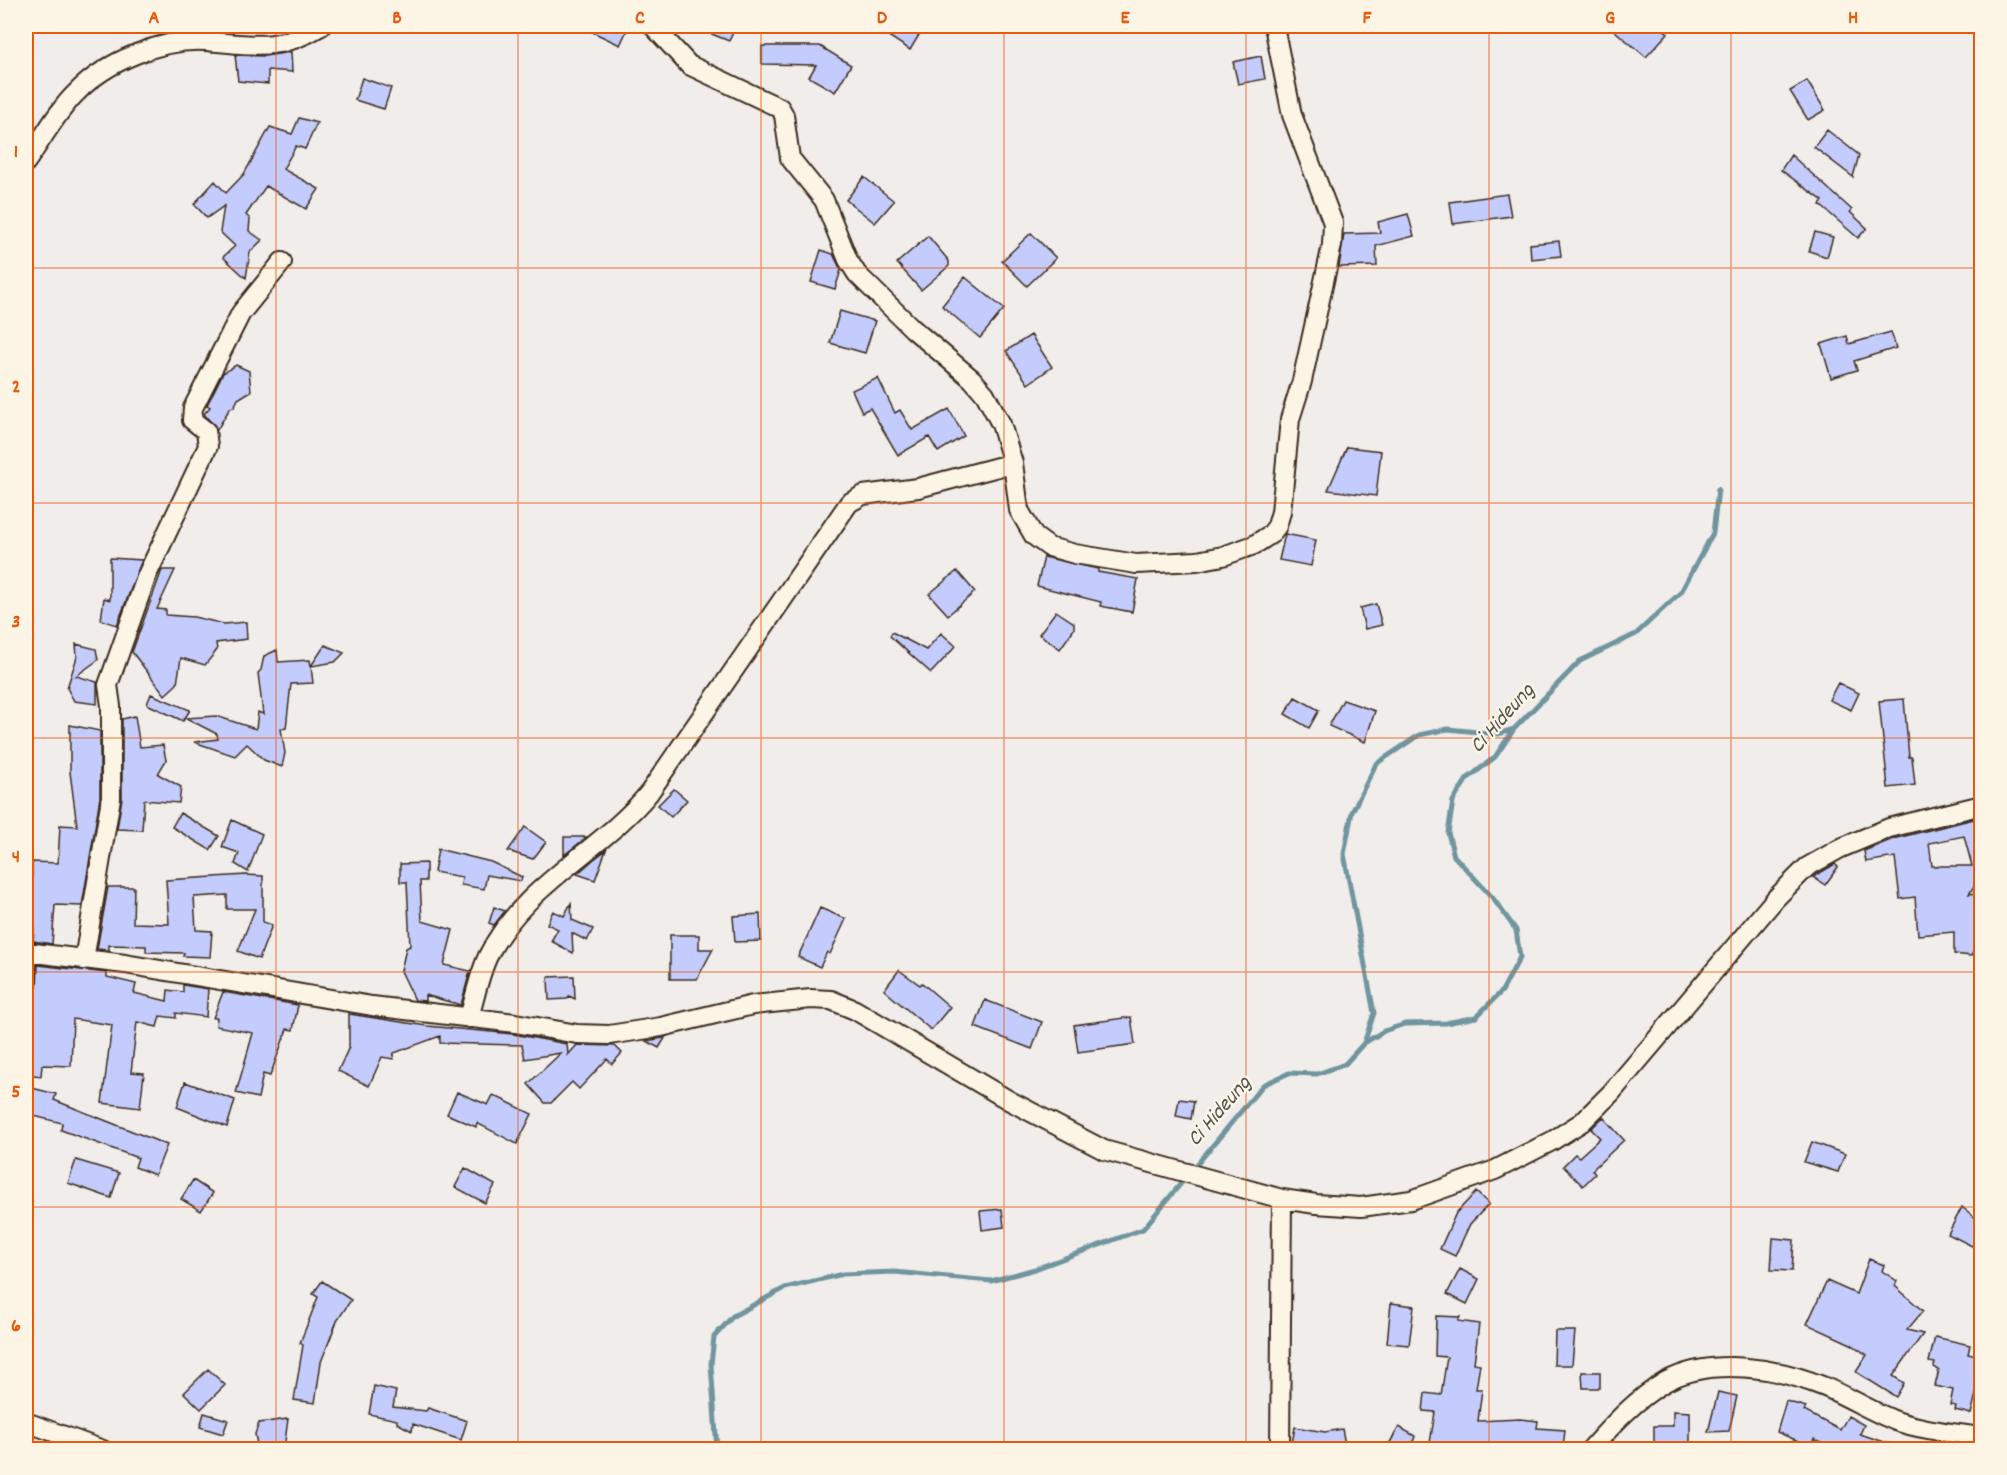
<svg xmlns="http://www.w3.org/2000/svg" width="2007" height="1475" font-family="Dekko,sans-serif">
<rect width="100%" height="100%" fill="#f1edea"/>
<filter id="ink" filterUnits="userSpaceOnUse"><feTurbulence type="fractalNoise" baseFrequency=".0167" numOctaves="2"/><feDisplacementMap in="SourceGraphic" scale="12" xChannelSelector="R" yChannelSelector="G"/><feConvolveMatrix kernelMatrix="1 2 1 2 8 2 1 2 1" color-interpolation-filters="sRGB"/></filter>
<g filter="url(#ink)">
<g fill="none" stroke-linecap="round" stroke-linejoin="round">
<!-- stream -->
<path stroke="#70959f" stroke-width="5" d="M1364 1043 1374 1013 1344 854 1352 812 1376 764 1419 735 1448 729 1498 734 1514 729
M717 1450 711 1364 714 1337 733 1316 785 1288 843 1274 894 1272 991 1281 1035 1269 1143 1229 1263 1085 1289 1073 1317 1074 1345 1064 1364 1043 1384 1031 1405 1024 1446 1023 1476 1017 1502 991 1520 957 1516 930 1492 897 1454 856 1448 833 1453 801 1467 779 1495 757 1514 729 1580 661 1636 634 1681 592 1713 533 1718 489"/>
</g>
<!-- building -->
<path fill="#c3ccfd" stroke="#3b2a1e" stroke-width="1.5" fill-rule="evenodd" d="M580 26H629L620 45Z
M692 26H736L729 41Z
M873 26H915L922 30 910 50Z
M1609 26H1659L1668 33 1646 57Z
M762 46H820L851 65 835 92 809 77 816 65 762 64Z
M291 52 292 72 268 70V84L238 81 235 55 265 56Z
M1261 56 1265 79 1238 84 1233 62Z
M362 78 391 88 384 109 355 100Z
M1807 81 1825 110 1808 120 1790 91Z
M299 118 317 123 305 149 296 146 283 169 319 189 306 209 266 186 246 215 250 219 249 231 262 240 250 252 246 278 223 257 235 246 220 232 224 206 207 218 194 204 215 181 226 193 244 174 270 127 292 134Z
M1827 130 1859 155 1853 177 1814 147Z
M1791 155 1852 210 1850 212 1867 228 1858 238 1820 205 1823 201 1781 170Z
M864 177 894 201 875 223 846 200Z
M1507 194 1511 216 1453 224 1450 202Z
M1408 214 1414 236 1376 246 1377 266 1339 267 1344 234 1380 233 1378 222Z
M1815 232 1833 237 1827 257 1809 251Z
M1031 233 1056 258 1027 286 1002 261Z
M928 236 949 261V266L921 290 897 263Z
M1559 241 1561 256 1531 259 1530 244Z
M821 250 833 254 841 270 835 289 811 282Z
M965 277 1004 309 980 338 942 306Z
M840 311 875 321 865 353 830 343Z
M1891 332 1896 348 1854 361 1857 370 1831 378 1821 344 1847 336 1849 344Z
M1031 335 1052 367 1028 384 1006 351Z
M236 365 249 371 251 391 238 399 234 407 230 408 217 430 204 414 210 407 207 405 223 373Z
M878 378 895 413 900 410 912 430 949 409 964 436 938 452 929 437 898 455 870 408 862 412 852 390Z
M1347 447 1381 451 1376 496 1328 490Z
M1285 534 1316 540 1311 566 1279 560Z
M1044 557 1098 569V572L1138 579 1132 612 1100 606 1101 602 1037 586Z
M110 558 142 560 117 625 101 620 104 598 110 600Z
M162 570H175L157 609 166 610V615L194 617 224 624 246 622 247 639 216 643 217 650 205 665 181 658 177 684 165 695 132 652Z
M957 571 975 592 948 615 929 594Z
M1376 604 1382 625 1365 629 1360 608Z
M1056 611 1074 623V629L1060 649 1039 634Z
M892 632 926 650 941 633 956 646 931 673 890 636Z
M76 644 96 649 98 660 76 676 97 682V704L74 701 67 688 77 657Z
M325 645 344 653 335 662 311 666 313 683 291 684 286 728 281 729 285 753 282 767 264 760 247 744 235 756 194 742 218 739 217 734 186 718 216 716 256 729 258 712 263 714 258 673 261 670 264 656 277 650 278 662 310 660 311 666Z
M1838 683 1859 693 1851 710 1829 700Z
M151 694 190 710 183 721 147 704Z
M1295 697 1319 710 1309 728 1285 714Z
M1904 699 1909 757H1912L1915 785 1888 788 1879 701Z
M1343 700 1375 711 1365 742 1329 726Z
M135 716 140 747 163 745 166 760 158 774 181 787 179 803 144 800 142 830 117 829 122 798V719Z
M70 725 100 731V797L82 906 55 905 52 944 33 941 34 928 26 927V884H32V862L58 863 60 825 77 826 70 772Z
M674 789 687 800 671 817 658 805Z
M180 813 219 836 210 850 172 827Z
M1982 817V883L1978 884 1977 881 1969 894 1982 892V915H1976L1977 946 1971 956 1954 954V932L1918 935 1915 897 1900 899 1895 857 1866 862 1864 851 1893 839ZM1964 836 1972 866H1932L1929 843Z
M232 820 262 834 248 872 235 864 239 853 222 847Z
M525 827 546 842 533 859 508 851Z
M564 837H587L564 855Z
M438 849 491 862 522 877 521 881 487 875 484 889 461 885 462 877 434 872Z
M606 850 595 880 577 874 593 860Z
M426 863V881H420L422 921 453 930 444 965 470 971 461 1005 425 995V1001L415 1000 401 971 406 948 410 946 407 882H400V864Z
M1835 864 1838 867 1825 885 1813 877Z
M246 875 263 876V922L272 925 259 959 238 951 255 909H227V895L194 897 196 930 212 931 210 957 183 956 184 953 146 952V946L109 945V950L97 949 108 887H134L133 923 169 924 166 880Z
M571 903 572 920 593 929 587 941 572 933 573 953 551 941 558 929 547 924 553 911 564 916Z
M494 907 505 911 494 925 489 923Z
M820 908 846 919 830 954 827 952 820 967 798 957Z
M760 914 761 941 735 942 733 916Z
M670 935H699V949H713L697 979H670Z
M38 965 107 973V977L136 984 134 993 167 1001 168 990 183 992V985L208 989 206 1017 176 1013V1018L160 1016 157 1027 137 1022 131 1072 144 1073 140 1108 102 1103 112 1025 73 1019 71 1066 42 1065 41 1076 26 1074 28 997 35 992 37 987Z
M899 970 920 985 922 983 950 1007 931 1030 884 990Z
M574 976 575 999 569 996 567 999 549 1000 548 977Z
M223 992 298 1005 293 1030 287 1029 270 1076 263 1074 258 1098 236 1093 253 1033 216 1026 217 1018H213Z
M985 1000 1042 1022 1032 1049 975 1027Z
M349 1014 427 1026 513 1034 567 1044 568 1055 577 1045 615 1046 622 1053 612 1064 607 1059 579 1089 572 1082 551 1103H545L528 1084 561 1053 525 1059 522 1045 440 1043V1036L394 1053 393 1059 382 1057 369 1086 338 1071 349 1047Z
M1131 1017 1135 1044 1078 1052 1074 1025Z
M665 1038 659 1048 646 1041 663 1038Z
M185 1082 235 1100 227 1127 177 1107Z
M28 1087 56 1094 54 1100 167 1145 155 1175 135 1167 138 1158 61 1130 62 1123 26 1114Z
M457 1092 488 1105 493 1095 532 1114 517 1144 477 1123 476 1127 447 1114Z
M1179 1099 1194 1101 1191 1119 1176 1116Z
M1603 1117 1624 1140 1592 1170 1595 1174 1583 1186 1563 1166 1575 1154 1579 1157 1600 1138 1591 1129Z
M1812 1142 1845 1154 1838 1172 1804 1162Z
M76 1160 119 1173 111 1198 68 1183Z
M465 1168 495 1185 485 1203 455 1187Z
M193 1180 213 1193 201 1211 181 1199Z
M1476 1192 1489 1204 1470 1224 1455 1256 1440 1249 1456 1213Z
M1962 1207 1982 1223V1251L1948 1234Z
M1002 1209 1004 1227 982 1230 980 1211Z
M1773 1238 1794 1240 1792 1271 1771 1270Z
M1869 1259 1884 1265 1882 1271 1897 1281 1895 1286 1923 1311 1907 1330 1923 1334 1893 1376 1904 1383 1896 1397 1856 1372 1867 1355 1851 1344 1807 1324 1827 1281 1856 1294Z
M1460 1269 1479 1279 1467 1304 1447 1294Z
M322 1281 351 1300 337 1321 321 1362 315 1403 294 1400 303 1345 300 1343 318 1297 313 1294Z
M1391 1303 1414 1306 1409 1345 1387 1343Z
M1436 1316 1460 1317 1458 1321 1479 1324 1474 1363 1480 1364 1476 1389H1482L1478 1421 1520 1419 1538 1421 1537 1428 1565 1430 1563 1449H1470L1430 1443 1435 1412 1423 1411 1425 1393 1441 1395 1447 1357 1435 1356Z
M1555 1331H1575L1572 1365H1554Z
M1935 1337 1970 1345 1968 1354 1982 1357V1371L1971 1414 1955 1410 1956 1406 1950 1405 1953 1390 1935 1386 1939 1370 1934 1367 1935 1363 1929 1362Z
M208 1369 225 1385 201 1409 184 1393Z
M1582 1372H1600V1388H1583Z
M374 1386 396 1391 393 1407 426 1411 428 1408 467 1421 461 1440 413 1424 412 1431 397 1423V1420L369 1414Z
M1718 1392 1737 1396 1729 1431 1708 1432Z
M1786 1401 1806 1407 1804 1411 1840 1430 1848 1416 1864 1425 1860 1434 1900 1447V1449H1863L1853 1446 1851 1449H1833L1814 1439 1810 1446 1777 1432Z
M1673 1411 1690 1412V1445H1654V1426H1673Z
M204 1413 228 1420 223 1434 200 1427Z
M288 1419 284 1449H258L255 1434 259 1423Z
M1295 1427 1325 1432 1342 1429 1346 1449H1291Z
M1399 1427 1415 1436 1411 1449H1386Z"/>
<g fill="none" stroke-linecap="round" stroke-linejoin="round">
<!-- street casing -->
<g stroke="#3b2a1e" stroke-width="22">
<path id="street" d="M653 26 689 65 780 108 784 115 790 158 824 200 848 260 857 274 913 329 972 379 985 394 1001 424 1013 463 1019 510 1034 536 1049 547 1075 554 1136 564 1197 561 1223 556 1254 545 1271 534 1277 526 1281 512 1290 419 1302 381 1332 245 1333 223 1292 115 1274 26
M26 162C42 140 57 111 77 92 107 61 163 38 206 41 253 45 278 52 321 26
M26 952 125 964 372 1006 515 1023 577 1034 609 1035 661 1027 753 1005 811 999 831 1000 855 1010 1010 1101 1104 1150 1282 1199 1316 1204 1361 1207 1411 1200 1495 1170 1552 1141 1582 1122 1611 1093 1776 898 1807 867 1841 848 1889 828 1982 805
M84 960 111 798V706L108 685 147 575 208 446 206 431 192 420 193 408 241 313 282 262
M26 986 27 953
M469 1018C475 997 479 975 488 956 522 886 601 851 649 793L849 503 863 495 918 488 1013 463
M26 1422 103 1450
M1280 1450 1282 1199
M1590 1450C1612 1425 1636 1399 1665 1382 1712 1356 1778 1368 1825 1387 1849 1397 1872 1412 1896 1421 1922 1430 1954 1433 1982 1437"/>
</g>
<!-- street -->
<use href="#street" stroke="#fcf5e5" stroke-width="18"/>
</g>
</g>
<!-- grid -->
<path fill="none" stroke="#e8590c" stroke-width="1.5" stroke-opacity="0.55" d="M276 26V1450M518 26V1450M761 26V1450M1004 26V1450M1246 26V1450M1489 26V1450M1731 26V1450M26 268H1982M26 503H1982M26 738H1982M26 972H1982M26 1207H1982"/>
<g text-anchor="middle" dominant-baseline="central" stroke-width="4.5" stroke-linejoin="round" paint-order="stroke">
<!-- water labels -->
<g font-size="22" font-style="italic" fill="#515654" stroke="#fcf5e5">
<text transform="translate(1503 719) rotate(-48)">Ci Hideung</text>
<text transform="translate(1220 1112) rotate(-49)">Ci Hideung</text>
</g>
</g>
<!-- margin -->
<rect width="2007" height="1475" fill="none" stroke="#fcf5e5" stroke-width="66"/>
<rect x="33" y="33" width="1941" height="1409" fill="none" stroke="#e8590c" stroke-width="2"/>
<g font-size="20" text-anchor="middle" font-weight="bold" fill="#e8590c">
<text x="154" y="23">A</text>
<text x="397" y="23">B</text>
<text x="640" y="23">C</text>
<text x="882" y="23">D</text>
<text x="1125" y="23">E</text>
<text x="1367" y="23">F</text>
<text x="1610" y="23">G</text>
<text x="1853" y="23">H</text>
<text x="16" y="157">1</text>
<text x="16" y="392">2</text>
<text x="16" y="627">3</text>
<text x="16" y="862">4</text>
<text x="16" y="1097">5</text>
<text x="16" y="1331">6</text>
</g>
</svg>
